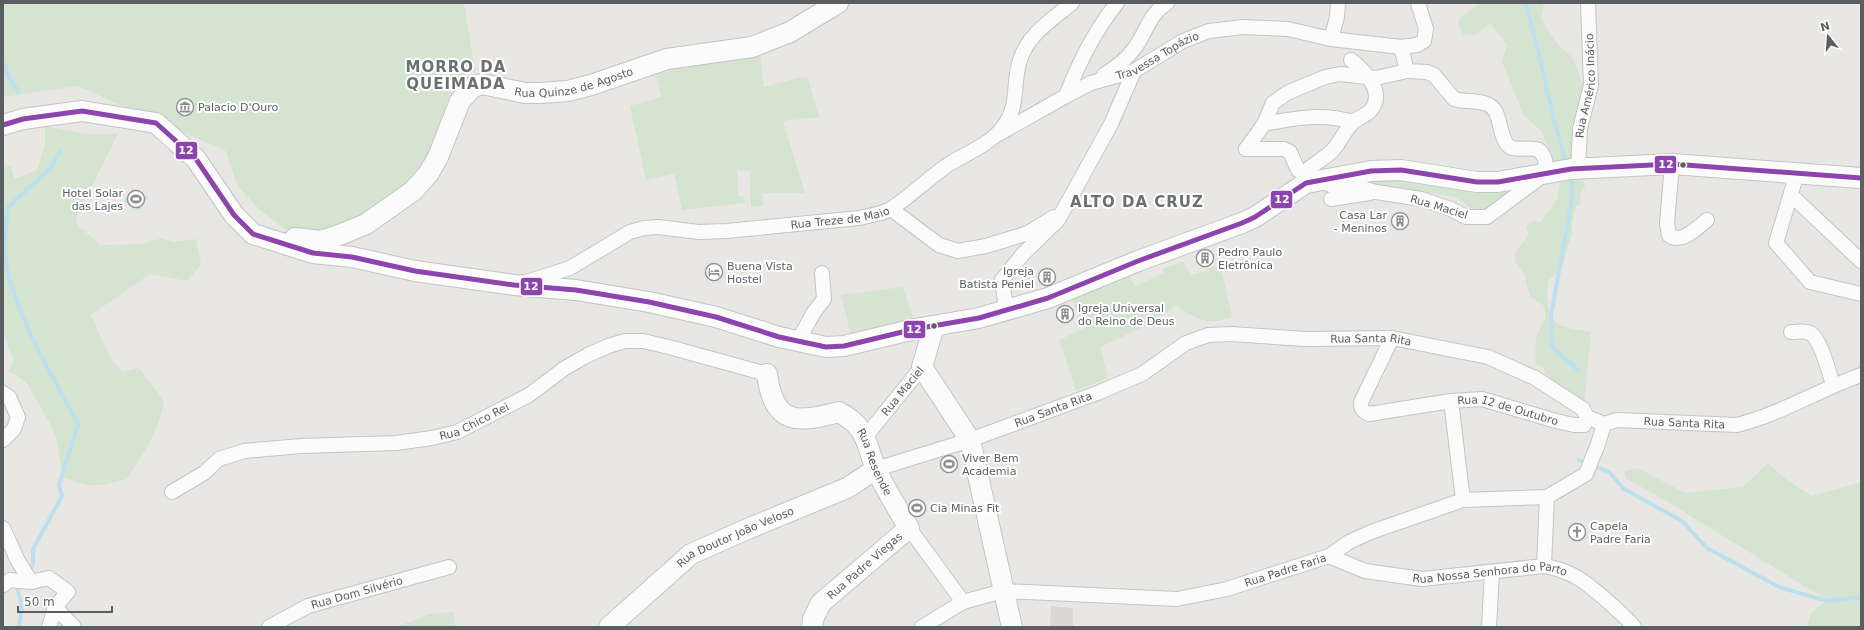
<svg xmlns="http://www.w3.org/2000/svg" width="1864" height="630" font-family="'DejaVu Sans',sans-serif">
<rect width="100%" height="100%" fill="#e9e7e4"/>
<!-- education -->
<path fill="#dbd7d4" d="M1051 606 1073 608V627H1050Z"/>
<!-- green -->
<path fill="#d5e3d1" d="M3 3H464L475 70 467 73 454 84 423 167 406 191 350 226 316 235 283 228 259 209 237 185 226 151 77 86 3 97Z
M1479 3H1544L1541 18 1558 45 1573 58 1585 92 1573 162 1555 163 1541 131 1524 116 1502 62 1507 45 1491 23 1474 35 1463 34C1450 14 1470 14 1479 3Z
M760 53 764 87 807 76 819 117 783 121 805 193H763V206L751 207 750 171 738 170V196L744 197 745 203 682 210 674 174 646 180 630 106 661 97 656 74 699 63Z
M45 126 86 134H118L76 217 78 226 101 245 142 244 162 238 173 242 196 239 201 264 187 281 150 274 91 315 109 356 122 372 139 368 164 401C158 433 144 453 127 479 100 486 89 489 63 477L57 441 51 425 26 382 9 371 14 360 3 333V168L11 166 14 179 37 170 45 146Z
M1582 174 1585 188C1580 193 1579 197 1581 204L1576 207 1572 222V232L1562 268 1548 281C1547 295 1545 316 1560 325 1568 329 1582 330 1591 332L1584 402 1545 374 1543 367 1536 364C1535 346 1534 334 1546 319L1544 306 1530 296 1524 273 1515 262V253L1529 235 1526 226 1533 221 1541 222 1557 199 1561 176Z
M1386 177 1520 181 1499 208 1481 212 1470 208 1455 197 1353 182Z
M1183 261 1191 275 1203 272 1216 265 1221 268 1232 317C1207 327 1198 319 1176 306L1144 327 1100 347 1108 378 1076 391 1059 340 1085 328 1070 295 1127 271 1135 286 1164 273 1163 269Z
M903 287 915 323 851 336 841 295Z
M1768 463 1788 481 1812 496 1861 482V627H1807L1811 613 1827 600 1658 496 1625 478V471L1638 468 1685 493 1743 487Z
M453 612 455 627H396L430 614Z"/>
<!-- water -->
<path fill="#bce0ef" d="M132 188 148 197 139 210 124 201Z"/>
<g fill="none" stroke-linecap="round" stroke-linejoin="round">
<!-- stream -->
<path stroke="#bce0ef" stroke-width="4" d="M1525 3C1542 56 1549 112 1567 165
M3 62 11 81 19 92
M1570 175 1572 181V198L1551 316 1552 347 1578 370
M1579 460 1609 472 1624 489 1682 521 1707 548 1779 587 1827 601 1861 597
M29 572 33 564V549L62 496 59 485 78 424C51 373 20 324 7 268 2 248 6 226 8 207L52 167 60 151
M19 627 22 605 17 588 20 584"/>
<!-- street casing -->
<g stroke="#c3c4c4" stroke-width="16">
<g id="street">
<path d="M1331 39 1337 17 1338 3"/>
<path d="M1401 47 1417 45 1424 41 1426 29 1418 3"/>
<path d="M1104 75C1115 68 1126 60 1134 49 1147 32 1148 15 1167 3"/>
<path d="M1066 96C1079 62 1094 32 1117 3"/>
<path d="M1264 124C1295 118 1323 113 1353 122"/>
<path id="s1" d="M995 136 1066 96 1091 83 1134 71 1183 41 1209 31 1243 27 1288 29 1331 39 1401 47 1407 71 1427 72 1434 75 1454 99C1464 102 1477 100 1487 104 1504 110 1497 143 1512 148 1520 150 1530 147 1539 150 1546 157 1546 163 1546 173L1487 217H1466L1451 209 1421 199 1376 192 1355 186H1333L1325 183"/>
<path d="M1246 149 1264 124 1273 103 1287 93 1325 77 1340 74 1376 78 1407 71"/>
<path d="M1246 149H1284L1290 152 1298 170 1304 173"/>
<path d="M1672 164 1667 223 1669 235C1681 245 1698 227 1707 220"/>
<path id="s2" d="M1578 169 1580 129 1591 85 1588 3"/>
<path d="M1797 173 1776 243 1810 282 1861 294"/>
<path d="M1306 183 1304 173C1312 164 1325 159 1333 150 1340 142 1345 131 1352 123 1357 118 1365 116 1370 111 1387 93 1364 70 1351 60"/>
<path d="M1791 195 1861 261"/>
<path d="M1331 199 1370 193"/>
<path d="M891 209 939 245 958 251 986 246 1028 233 1054 217"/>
<path id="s3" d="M523 283 570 268 630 232 644 228 658 227 699 232 727 231 859 218 881 213 891 209C910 196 927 180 946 166 964 154 990 145 1003 127 1020 105 1012 84 1020 60 1028 34 1053 19 1072 3"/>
<path d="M1006 309 1002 280 1023 254 1058 220 1111 124 1134 71"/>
<path d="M1791 332C1797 332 1804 330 1810 333 1821 339 1829 372 1833 385"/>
<path d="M1392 338 1361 402C1361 409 1362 411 1369 414L1451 401"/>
<path d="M798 341 814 312 824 299 822 273"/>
<path d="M3 393 9 397 18 417 14 429 3 440"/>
<path id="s4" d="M866 436 922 367"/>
<path id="s5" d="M876 469 970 440 1100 392 1142 374 1186 343 1208 335 1231 334 1305 339 1392 338 1488 357 1535 378 1583 409 1587 417 1604 424 1617 420 1737 425C1780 414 1819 390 1861 375"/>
<path id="s6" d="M172 492 204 473 219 459 244 451 301 446 396 443 432 438 457 432 529 395 565 368 588 355 608 346 625 341H643L669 347 767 374"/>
<path id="s7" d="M1463 500 1451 401 1482 399 1556 421 1574 425H1584L1587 417"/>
<path d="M3 528 18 561 31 582"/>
<path d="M909 528 963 602"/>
<path id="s8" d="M1329 556 1365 571 1422 579 1544 566C1575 571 1589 585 1612 605 1619 612 1628 619 1634 627"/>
<path d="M1544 566 1547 497"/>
<path d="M3 585 10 580 31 582 49 578 68 592 55 607 74 627"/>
<path d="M49 627 55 607"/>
<path id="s9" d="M269 627 308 606 449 567"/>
<path id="s10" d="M922 627 963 602 1003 591 1177 599 1227 589 1329 556 1349 542 1371 532 1463 500 1547 497 1586 474 1598 444 1604 424"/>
<path d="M1489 627 1492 572"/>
</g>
</g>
<!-- secondary casing -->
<g stroke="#c3c4c3" stroke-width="22">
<g id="secondary">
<path d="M3 125 23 119 82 111 156 123 196 159 234 215 253 234 313 253 352 257 415 271 514 285 576 290 649 302 716 317 779 337 826 347 844 346 915 329 979 318 1048 298 1138 261 1242 223 1255 217 1306 183 1371 171 1401 170 1477 182H1498L1571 169 1672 164 1861 178"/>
<path id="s11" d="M295 238 321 241 342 234 366 224 413 191 429 173 438 157 460 101 473 87 482 84 525 93H540L568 91 591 85 667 59 752 47 790 32 838 3"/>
<path d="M934 326 922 367 970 440 1012 627"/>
<path id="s12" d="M767 374C774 426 797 423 839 412 868 428 865 442 876 469 885 489 898 509 909 528L821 603 813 619 812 627"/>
<path id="s13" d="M609 627 691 554 752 527 847 488 876 469"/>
</g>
</g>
<!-- street -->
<use href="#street" stroke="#fcfbfb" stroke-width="14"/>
<!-- secondary -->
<use href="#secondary" stroke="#fcfbfb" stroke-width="20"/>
<!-- bus-1 casing -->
<g stroke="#fff" stroke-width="8">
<path id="bus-1" d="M3 125 23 119 82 111 156 123 196 159 234 215 253 234 313 253 352 257 415 271 514 285 576 290 649 302 716 317 779 337 826 347 844 346 915 329 979 318 1048 298 1138 261 1242 223 1255 217 1306 183 1371 171 1401 170 1477 182H1498L1571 169 1672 164 1861 178"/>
</g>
<!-- bus-1 -->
<use href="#bus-1" stroke="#8e44ad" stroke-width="5"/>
</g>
<!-- icons -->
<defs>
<g id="museum-ring" transform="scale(0.9)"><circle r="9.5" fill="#fff" stroke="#8c8e8f" stroke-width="1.5"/><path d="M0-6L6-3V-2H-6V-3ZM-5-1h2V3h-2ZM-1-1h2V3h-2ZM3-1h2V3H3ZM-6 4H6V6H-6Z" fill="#8c8e8f"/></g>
<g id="stadium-ring" transform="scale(0.9)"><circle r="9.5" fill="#fff" stroke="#8c8e8f" stroke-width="1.5"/><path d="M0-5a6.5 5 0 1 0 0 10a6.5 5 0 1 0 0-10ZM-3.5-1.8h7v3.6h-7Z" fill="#8c8e8f"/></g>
<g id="building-ring" transform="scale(0.9)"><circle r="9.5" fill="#fff" stroke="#8c8e8f" stroke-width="1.5"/><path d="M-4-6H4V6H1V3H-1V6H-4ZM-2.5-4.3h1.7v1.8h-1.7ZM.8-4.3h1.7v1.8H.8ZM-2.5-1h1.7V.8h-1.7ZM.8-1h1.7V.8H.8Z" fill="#8c8e8f"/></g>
<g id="hotel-ring" transform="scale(0.9)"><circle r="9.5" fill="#fff" stroke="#8c8e8f" stroke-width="1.5"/><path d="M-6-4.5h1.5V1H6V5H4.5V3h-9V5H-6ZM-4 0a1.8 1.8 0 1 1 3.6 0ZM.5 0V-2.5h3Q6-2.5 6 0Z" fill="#8c8e8f"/></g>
<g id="church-ring" transform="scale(0.9)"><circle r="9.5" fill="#fff" stroke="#8c8e8f" stroke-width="1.5"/><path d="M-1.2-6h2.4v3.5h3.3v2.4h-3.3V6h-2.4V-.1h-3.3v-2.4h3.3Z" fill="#8c8e8f"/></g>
</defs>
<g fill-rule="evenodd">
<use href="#museum-ring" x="185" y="107"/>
<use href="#stadium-ring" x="136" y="199"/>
<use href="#building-ring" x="1400" y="221"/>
<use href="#building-ring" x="1205" y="258"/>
<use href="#hotel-ring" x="714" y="272"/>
<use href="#building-ring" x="1047" y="277"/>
<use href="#building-ring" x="1065" y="314"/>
<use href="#stadium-ring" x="949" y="464"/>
<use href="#stadium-ring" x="917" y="508"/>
<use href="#church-ring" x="1577" y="532"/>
</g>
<!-- markers -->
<g fill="#5a5e61" stroke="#fff" stroke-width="1.5">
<circle cx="1683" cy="165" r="3.5"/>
<circle cx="934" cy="326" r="3.5"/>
</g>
<g text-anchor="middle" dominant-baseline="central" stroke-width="4" stroke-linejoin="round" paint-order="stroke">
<!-- street labels -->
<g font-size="11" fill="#5a5e61" stroke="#fff">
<text stroke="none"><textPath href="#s1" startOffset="182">Travessa Topázio</textPath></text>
<text stroke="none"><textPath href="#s11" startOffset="357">Rua Quinze de Agosto</textPath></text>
<text stroke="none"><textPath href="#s2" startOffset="84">Rua Américo Inácio</textPath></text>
<text transform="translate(1439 207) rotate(17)">Rua Maciel</text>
<text stroke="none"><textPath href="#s3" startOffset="331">Rua Treze de Maio</textPath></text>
<text stroke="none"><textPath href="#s5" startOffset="523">Rua Santa Rita</textPath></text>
<text stroke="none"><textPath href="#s4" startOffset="58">Rua Maciel</textPath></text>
<text stroke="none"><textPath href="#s5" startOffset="187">Rua Santa Rita</textPath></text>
<text stroke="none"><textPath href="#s7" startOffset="158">Rua 12 de Outubro</textPath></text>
<text stroke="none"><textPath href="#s6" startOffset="318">Rua Chico Rei</textPath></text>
<text stroke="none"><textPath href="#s5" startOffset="859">Rua Santa Rita</textPath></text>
<text stroke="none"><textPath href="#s12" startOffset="164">Rua Resende</textPath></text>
<text stroke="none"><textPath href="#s13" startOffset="157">Rua Doutor João Veloso</textPath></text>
<text transform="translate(865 566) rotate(-41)">Rua Padre Viegas</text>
<text stroke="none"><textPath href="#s10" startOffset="376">Rua Padre Faria</textPath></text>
<text stroke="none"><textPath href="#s8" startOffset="165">Rua Nossa Senhora do Parto</textPath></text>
<text stroke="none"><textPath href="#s9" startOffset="95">Rua Dom Silvério</textPath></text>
</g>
<!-- poi labels -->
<g font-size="11" fill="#5a5e61" stroke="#fff" text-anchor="start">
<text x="198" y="107">Palacio D'Ouro</text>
<text x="123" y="193" text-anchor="end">Hotel Solar<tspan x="123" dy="13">das Lajes</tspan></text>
<text x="1387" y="215" text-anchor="end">Casa Lar<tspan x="1387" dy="13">- Meninos</tspan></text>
<text x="1218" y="252">Pedro Paulo<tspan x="1218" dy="13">Eletrônica</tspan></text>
<text x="727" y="266">Buena Vista<tspan x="727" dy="13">Hostel</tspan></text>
<text x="1034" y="271" text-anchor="end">Igreja<tspan x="1034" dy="13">Batista Peniel</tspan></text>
<text x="1078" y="308">Igreja Universal<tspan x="1078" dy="13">do Reino de Deus</tspan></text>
<text x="962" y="458">Viver Bem<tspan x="962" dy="13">Academia</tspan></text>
<text x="930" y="508">Cia Minas Fit</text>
<text x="1590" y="526">Capela<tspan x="1590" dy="13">Padre Faria</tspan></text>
</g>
<!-- district labels -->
<g font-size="15" font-weight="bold" letter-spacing="1" fill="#6b7072" stroke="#fff">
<text x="456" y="67">MORRO DA<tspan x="456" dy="17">QUEIMADA</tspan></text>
<text x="1137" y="202">ALTO DA CRUZ</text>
</g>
</g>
<g stroke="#fff" stroke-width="1.5">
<rect x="175" y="141" width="23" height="19" rx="4" fill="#8e44ad"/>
<rect x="1654" y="155" width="23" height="19" rx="4" fill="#8e44ad"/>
<rect x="1270" y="190" width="23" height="19" rx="4" fill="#8e44ad"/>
<rect x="520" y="277" width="23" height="19" rx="4" fill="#8e44ad"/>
<rect x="903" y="320" width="23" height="19" rx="4" fill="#8e44ad"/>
</g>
<g font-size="11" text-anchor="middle" font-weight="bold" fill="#fff">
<text x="186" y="154">12</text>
<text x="1666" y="168">12</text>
<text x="1282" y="203">12</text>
<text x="531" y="290">12</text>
<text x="914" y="333">12</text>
</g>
<!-- border -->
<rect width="1864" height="630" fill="none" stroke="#5a5e61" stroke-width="8"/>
<!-- north arrow -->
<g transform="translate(1828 36) rotate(343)" stroke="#ffffff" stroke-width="3" paint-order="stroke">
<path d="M0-3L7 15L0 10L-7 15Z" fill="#5a5e61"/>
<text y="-6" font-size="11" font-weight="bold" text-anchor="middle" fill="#5a5e61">N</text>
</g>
<!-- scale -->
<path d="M18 606v6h94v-6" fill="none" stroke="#5a5e61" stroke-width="2"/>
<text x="24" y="606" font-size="12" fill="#5a5e61" stroke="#ffffff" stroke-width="3" paint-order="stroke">50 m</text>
</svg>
